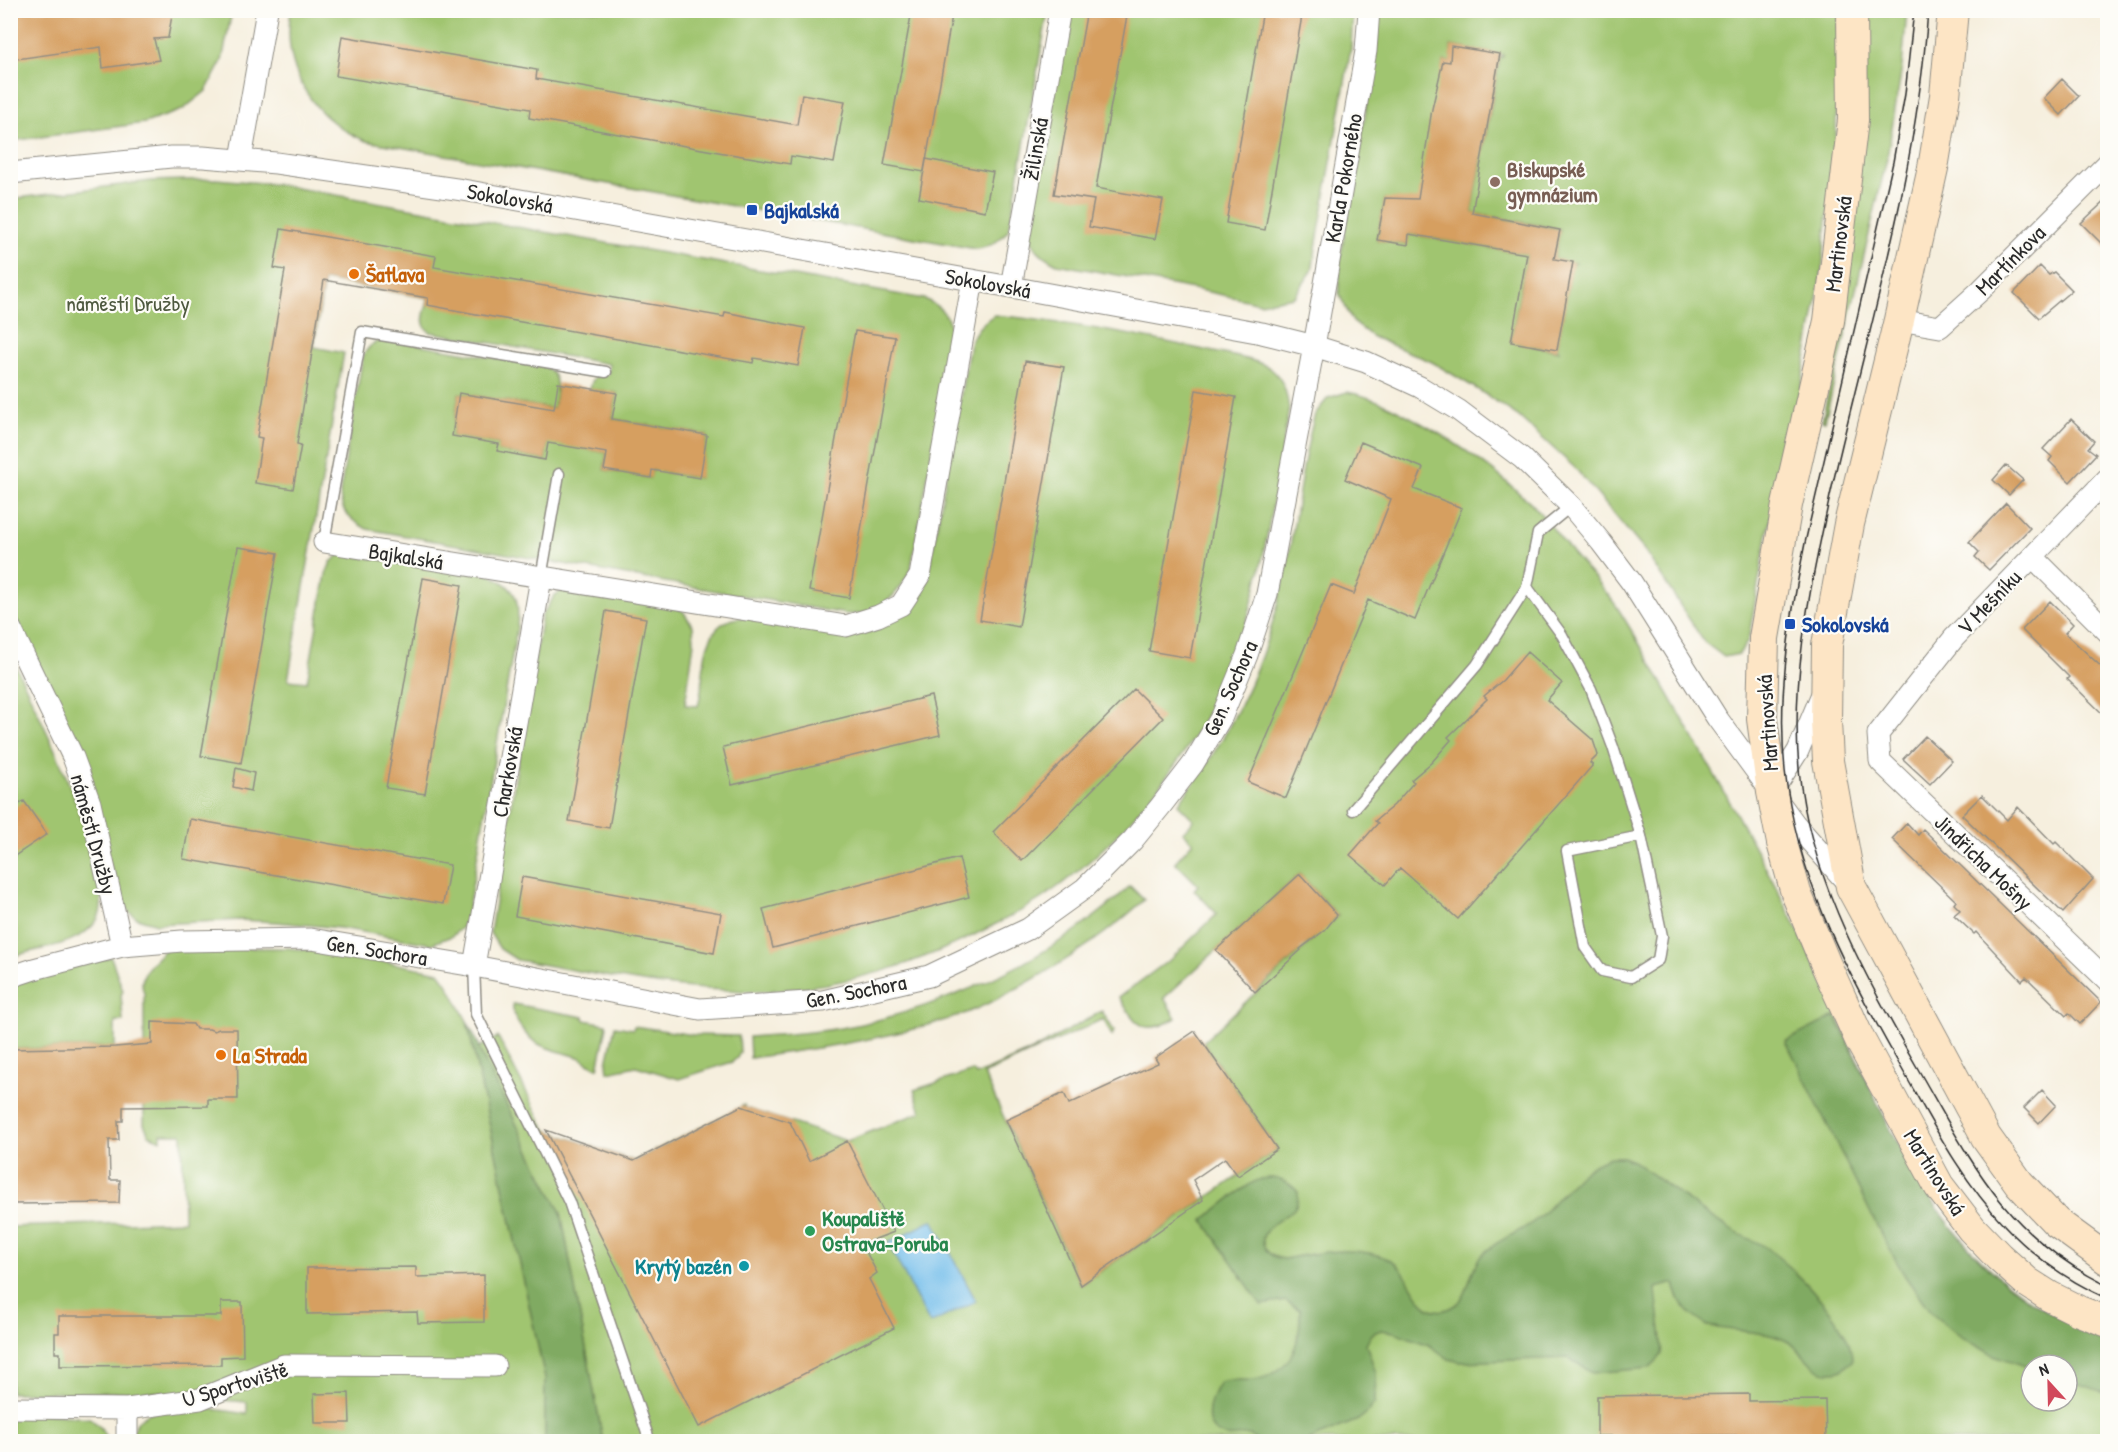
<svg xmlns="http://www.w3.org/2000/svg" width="2118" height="1452" font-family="'Patrick Hand',sans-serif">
<rect width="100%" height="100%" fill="#fdfcf7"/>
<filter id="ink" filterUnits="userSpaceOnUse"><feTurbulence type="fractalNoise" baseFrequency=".0167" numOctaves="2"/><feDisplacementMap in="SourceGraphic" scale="12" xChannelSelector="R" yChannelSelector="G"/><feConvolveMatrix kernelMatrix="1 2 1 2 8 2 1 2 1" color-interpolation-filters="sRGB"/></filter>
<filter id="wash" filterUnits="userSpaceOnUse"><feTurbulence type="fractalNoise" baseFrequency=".008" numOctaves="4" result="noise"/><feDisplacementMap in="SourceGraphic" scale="24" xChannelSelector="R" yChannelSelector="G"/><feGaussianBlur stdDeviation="1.35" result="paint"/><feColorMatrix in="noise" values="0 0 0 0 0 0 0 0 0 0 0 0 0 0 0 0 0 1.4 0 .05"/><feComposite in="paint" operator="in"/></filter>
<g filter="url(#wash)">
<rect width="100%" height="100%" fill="#f6efde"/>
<!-- green -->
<path fill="#a0c56f" stroke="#66784d" stroke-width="1.5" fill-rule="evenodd" d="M291 10 1048 11 1009 229C999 241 991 247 976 249L366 141C312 119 281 69 291 10Z
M10 11H232L222 61 206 91 182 110 145 123 11 141Z
M1066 11H1353L1351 48 1312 271 1294 297 1260 303 1199 290 1057 264C1042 256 1034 250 1029 233Z
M1382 11H1839L1836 134 1822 271 1797 409 1770 519 1748 641 1739 654 1724 657 1704 642 1645 551 1575 468 1518 416 1477 389 1432 362 1373 337 1353 322 1339 294 1340 260 1376 52 1378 23ZM1451 46 1503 55V57H1500L1472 213 1560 229 1554 259 1575 263 1572 264 1557 349 1559 351 1511 342 1527 254 1409 234 1407 245 1377 240 1385 199 1426 205 1443 61 1451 62Z
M1866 11H1907L1902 67 1887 158 1825 421H1822L1839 341Z
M216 179 274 184 924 299C947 309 953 322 951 346L911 568C903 587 887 607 865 613 860 615 852 614 846 614L367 529C350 520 341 513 340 493L363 356C369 345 375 341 387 339L542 366C562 373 556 392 554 409L459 393 452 436 499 444 498 451 545 460 548 442 607 453 604 470 650 478 652 470 699 478 707 435 612 419 617 393 590 389C593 376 595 374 608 375L609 364 430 332C417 323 427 310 428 298L324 280 314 347 344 353 288 680 307 682 326 574 331 562 341 554 491 575C517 589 520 598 517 628L467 916 462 927 452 936 431 944 425 943 340 928 276 922 240 920 157 924 137 918 128 911 121 897 37 670 11 611V199L151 181Z
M994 315C1068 322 1142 336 1214 352 1229 355 1260 360 1271 369 1284 379 1287 395 1289 409 1273 494 1264 585 1231 665 1195 752 1125 840 1048 894 1030 907 1010 917 990 927 918 965 848 986 766 991 754 992 740 991 727 990 656 988 587 972 517 960L500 949 490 933 542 615 555 595 567 588 666 602 683 611 693 626 694 642 685 705 698 706C705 682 700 652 715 631 739 597 817 637 852 635 885 633 912 610 927 582L970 344C975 330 982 323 994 315Z
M1347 392C1376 397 1402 412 1428 427 1461 446 1491 467 1519 493 1523 497 1529 500 1533 505 1546 519 1557 534 1569 549 1585 568 1603 587 1617 607 1643 648 1666 690 1690 732 1731 803 1771 875 1807 948 1881 1102 1927 1277 2107 1338V1441H603L561 1213 478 1048 498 1037 546 1130 634 1161 744 1105 746 1108 847 1141 921 1112 914 1090 973 1071 976 1075 983 1072 1035 1049 1102 1011 1114 1031 1112 1036 1103 1019 984 1074 1081 1285 1277 1149 1203 1042 1338 916 1300 874 1164 998 1176 1018C1143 1038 1136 1024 1119 997L1172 958 1217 914 1194 890 1198 885 1175 862 1193 842 1183 832 1194 820 1178 804C1231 737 1267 659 1285 575 1296 522 1300 467 1315 414L1328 398ZM2031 1365H2067V1401H2031Z
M10 654C44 725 79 794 96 871 99 887 106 905 97 920 80 946 38 948 11 957Z
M1130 886 1144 900C1108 934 1068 960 1025 984 1003 996 980 1009 955 1017 889 1039 819 1048 750 1058L749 1037C788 1034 828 1032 866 1023 963 999 1058 955 1130 886Z
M167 948H287L344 954 439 972 447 983 467 1021 545 1378V1441H129C132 1435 133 1426 139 1420 160 1399 219 1410 247 1414V1402L169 1396 165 1392 11 1393 10 1227 184 1221 182 1134H161V1140L149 1135 144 1124V993C136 974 154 961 167 948Z
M111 957 123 991 121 995 123 1021H115V1047L11 1049 10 984Z
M513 1004 584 1017 585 1020 606 1024 607 1026 598 1068C592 1066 585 1060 578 1057 554 1049 534 1049 520 1026 515 1019 512 1012 513 1004Z
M615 1026 633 1029 634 1026 694 1035 739 1036 740 1052 737 1058 732 1062 679 1079 636 1066 608 1072 607 1063Z
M10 1411 90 1418 101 1428 108 1441H11Z"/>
<!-- forest -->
<path fill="#80aa62" stroke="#566a46" stroke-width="1.5" d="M1835 1016C1902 1152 1951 1285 2107 1338V1393L2067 1380V1365H2031V1368L1991 1354 1960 1336 1932 1314 1905 1276 1881 1234 1786 1041Z
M467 1021 480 1047 478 1048 561 1213 603 1441H545V1378Z
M1610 1157H1623L1635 1162C1665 1184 1694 1206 1725 1226 1737 1235 1753 1239 1765 1247 1793 1266 1853 1326 1852 1361L1840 1371C1811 1377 1809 1355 1790 1343 1770 1330 1733 1332 1708 1326 1690 1316 1678 1304 1674 1283L1656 1288C1656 1302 1665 1346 1662 1354 1659 1360 1653 1364 1649 1368L1592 1373 1569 1358 1460 1362 1449 1359 1429 1345 1394 1332 1381 1330 1371 1334 1366 1344 1376 1373 1375 1402 1368 1412 1358 1420 1306 1441H1256L1250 1435C1242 1434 1235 1438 1227 1436 1198 1431 1209 1399 1220 1382 1232 1378 1241 1381 1253 1380 1291 1374 1301 1345 1300 1310L1286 1301 1261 1305 1203 1220C1217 1210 1241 1188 1256 1181 1271 1174 1288 1180 1298 1192 1298 1198 1298 1205 1293 1210 1283 1219 1253 1230 1266 1250 1270 1255 1276 1258 1283 1259 1318 1253 1357 1244 1391 1260 1411 1271 1416 1316 1444 1310 1473 1304 1466 1272 1481 1256 1496 1239 1521 1233 1538 1218 1562 1197 1578 1167 1610 1157Z"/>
<!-- water -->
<path fill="#72bdeb" stroke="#4e748b" stroke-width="1.5" d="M933 1220 976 1301 930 1324 888 1243Z"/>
<g id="blocks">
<!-- building -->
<path fill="#d69f60" d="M10 10H173L168 38 154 39 159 60 103 68 101 47 10 60Z
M912 10H953L924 172 884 165Z
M1087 10H1128L1096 188 1163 200 1155 239 1089 227 1094 200 1054 194Z
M1263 10H1303L1265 230 1226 223Z
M342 36 537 70 536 79 797 125 802 94 845 101 834 163 791 156 790 164 724 153 529 118 530 109 336 76Z
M1451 46 1500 54 1472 213 1560 230 1554 259 1573 262 1557 350 1511 342 1527 254 1409 234 1408 245 1377 240 1385 198 1418 199 1432 109 1443 61 1450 62Z
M2062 79 2079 96 2061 115 2044 98Z
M926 159 993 172 985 211 919 198Z
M2108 198V250L2081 223Z
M281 229 436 256 434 267 724 317 725 312 805 328 798 366 754 358 753 363 476 314 427 305 428 298 324 280 297 444 301 445 293 489 255 483 262 438 257 437 285 270 274 268Z
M2040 266 2049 275 2054 272 2072 290 2039 318 2014 293Z
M855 331 895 337 849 598 809 591Z
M1025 361 1064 367 1019 627 980 620Z
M558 383 617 393 612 419 707 435 700 478 652 470 651 478 604 470 607 453 548 443 545 460 497 451 499 444 452 436 459 393 554 409Z
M1196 390 1236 397 1190 658 1149 651Z
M2071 419 2094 441 2088 448 2096 454 2070 482 2049 461 2052 457 2043 449Z
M1361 442 1423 468 1414 489 1462 508 1415 620 1368 600 1286 798 1248 782 1331 585 1354 594 1391 499 1345 479Z
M2006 465 2023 480 2009 495 1993 480Z
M2006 503 2030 528 1989 570 1975 557 1979 552 1969 542Z
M238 547 278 553 241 763 201 756Z
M423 578 462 585 425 794 386 788Z
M2050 601 2073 624 2065 633 2108 673V719L2067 679 2069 677 2022 630Z
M606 611 646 618 609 828 569 821Z
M1527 652 1562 683 1547 700 1593 740 1598 755 1590 763 1593 765 1458 919 1400 868 1385 885 1350 855 1378 823 1375 821 1394 805 1414 782 1411 780 1432 762 1451 740 1448 737 1487 699 1484 696 1503 680Z
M1134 689 1163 718 1022 861 993 832Z
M931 696 940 735 732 785 723 747Z
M1925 736 1952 761 1930 784 1903 759Z
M236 768 254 773 251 791 233 787Z
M1982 795 2007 820 2018 807 2054 844 2056 842 2093 879 2063 913 1962 815Z
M24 801 47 834 10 859V810Z
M190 819 450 865 443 904 183 859Z
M1907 823 1918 835 1923 829 2101 1002 2080 1024 2069 1013 2066 1016 2026 977 2022 981 1976 932 1974 934 1954 915 1960 910 1954 904 1956 901 1892 839Z
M959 858 969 897 773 948 763 909Z
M1300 874 1337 915 1325 930 1300 949 1301 950 1255 992 1216 950Z
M522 877 721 913 714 953 515 916Z
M152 1022 193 1024 196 1029H209L214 1031 219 1029H237L238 1099H208V1106L123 1107V1121H118L119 1140H109L110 1180H120L119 1203 10 1204V1049L115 1047 152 1044Z
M1195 1031 1277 1149 1238 1176 1225 1158 1193 1180 1203 1200 1081 1285 1006 1120 1064 1093 1069 1104 1158 1063 1155 1058Z
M2042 1090 2056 1105 2039 1123 2024 1108Z
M741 1106 790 1122 809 1161 847 1141 894 1232 862 1244 877 1273 869 1279 894 1328 699 1427 546 1130 634 1161Z
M416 1267V1277L484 1275V1322L418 1323 417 1312 307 1314V1268Z
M221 1302H242L243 1356 221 1357V1365L60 1366V1353H55V1333H59V1316H221Z
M349 1393 350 1423H315L314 1394Z
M1749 1394V1401L1825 1400 1826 1441 1748 1442V1435L1597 1436V1396Z"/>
</g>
</g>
<g filter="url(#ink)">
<use href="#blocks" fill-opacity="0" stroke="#908d84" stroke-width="1.5"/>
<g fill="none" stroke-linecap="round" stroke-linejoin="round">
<!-- lane casing -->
<g stroke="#908d84" stroke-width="13">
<path id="lane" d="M324 542 362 332 606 372
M541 578 559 474
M1527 587 1562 635 1591 689 1613 747 1641 836 1662 936 1658 960 1631 977 1602 971 1585 947 1567 851 1641 836
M1353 810 1477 665 1527 587 1538 533 1571 506
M474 966 476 1014 569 1202 650 1442"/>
</g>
<!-- street casing -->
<g stroke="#908d84" stroke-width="23">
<path id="street" d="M241 159 267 10
M10 173 171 157H203L276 163 463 190 1011 287 1262 333 1314 346 1366 362 1420 387 1458 410 1522 458 1571 506 1601 542 1632 583 1717 718 1795 824 1851 887
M1011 287 1060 10
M1899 320 1940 327 1981 290 2108 163
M2108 478 1954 638 1878 734 1880 761 2108 981
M324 542 846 626 878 616 901 605 920 576 973 280
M2033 557 2108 632
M10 627 73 757 90 803 122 946
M1772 792 1798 751 1822 694
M474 966 541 578
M10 977 34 969 122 946 182 941 311 939 474 966 700 1009 823 1001 929 976 1028 929 1085 888 1133 840 1160 807 1193 764 1222 716 1247 655 1267 594 1314 346 1366 51 1369 10
M10 1408 127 1409 200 1399 284 1365 495 1366
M127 1442V1409"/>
</g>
<!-- secondary casing -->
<g stroke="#908d84" stroke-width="32">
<path id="secondary" d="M1852 10 1853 120 1829 321 1787 505 1764 638 1762 719 1772 792 1782 843 1796 893 1826 965 1860 1040 1939 1186 1972 1229 1999 1257 2027 1282 2049 1296 2079 1311 2108 1322
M1953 10 1945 96 1933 168 1899 320 1849 524 1827 645 1826 721 1828 761 1851 887 1986 1137 2019 1183 2056 1222 2108 1260"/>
</g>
<!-- lane -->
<use href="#lane" stroke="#fff" stroke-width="10"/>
<!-- street -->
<use href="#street" stroke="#fff" stroke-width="21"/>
<!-- secondary -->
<use href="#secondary" stroke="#fde5c5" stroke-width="30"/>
<!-- tram -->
<path stroke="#2b2b2b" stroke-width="1.5" d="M1914 10 1905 94 1893 162 1805 543C1789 623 1775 705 1787 786 1802 892 1855 987 1907 1078 1936 1130 1964 1183 2005 1226 2034 1257 2068 1281 2108 1299
M1928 10C1917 176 1866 336 1830 496 1809 593 1788 688 1801 787 1815 886 1869 984 1918 1069 1972 1163 2005 1235 2108 1286"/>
</g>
</g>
<!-- markers -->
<circle fill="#8d6e63" stroke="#fdfcf7" stroke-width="2" cx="1495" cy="182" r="6"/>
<g fill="#1a4fb4" stroke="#fdfcf7" stroke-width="2">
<rect x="746" y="204" width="12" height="12" rx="3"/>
<rect x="1784" y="618" width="12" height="12" rx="3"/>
</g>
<g fill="#e8710a" stroke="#fdfcf7" stroke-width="2">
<circle cx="354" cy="274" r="6"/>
<circle cx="221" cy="1055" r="6"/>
</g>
<circle fill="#2e9e5b" stroke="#fdfcf7" stroke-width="2" cx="810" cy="1231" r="6"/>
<circle fill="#0f9aa8" stroke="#fdfcf7" stroke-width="2" cx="744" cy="1266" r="6"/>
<g text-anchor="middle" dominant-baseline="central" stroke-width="4.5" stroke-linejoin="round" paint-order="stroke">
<!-- street labels -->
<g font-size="22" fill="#2b2b2b" stroke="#fdfcf7">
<text transform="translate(1035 149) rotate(-80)">Žilinská</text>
<text transform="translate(1343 178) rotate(-80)">Karla Pokorného</text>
<text transform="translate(510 198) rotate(10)">Sokolovská</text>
<text transform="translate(1838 244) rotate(-83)">Martinovská</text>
<text transform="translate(2010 260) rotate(-45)">Martínkova</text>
<text transform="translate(988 283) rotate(10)">Sokolovská</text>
<text transform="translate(406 556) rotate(9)">Bajkalská</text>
<text transform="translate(1989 602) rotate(-46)">V Mešníku</text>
<text transform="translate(1230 688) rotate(-66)">Gen. Sochora</text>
<text transform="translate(1767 723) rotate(-94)">Martinovská</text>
<text transform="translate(507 772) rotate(-80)">Charkovská</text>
<text transform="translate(94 834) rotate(75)">náměstí Družby</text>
<text transform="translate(1984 862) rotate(44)">Jindřicha Mošny</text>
<text transform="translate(377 950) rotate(9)">Gen. Sochora</text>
<text transform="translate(856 991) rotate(-11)">Gen. Sochora</text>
<text transform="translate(1935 1172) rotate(58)">Martinovská</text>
<text transform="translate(235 1384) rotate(-17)">U Sportoviště</text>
</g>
<!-- education labels -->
<g font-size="22" font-weight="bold" fill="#785e54" stroke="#fdfcf7" text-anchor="start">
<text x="1507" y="169">Biskupské<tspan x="1507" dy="25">gymnázium</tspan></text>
</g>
<!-- transit labels -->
<g font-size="22" font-weight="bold" fill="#164399" stroke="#fdfcf7" text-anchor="start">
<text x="764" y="210">Bajkalská</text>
<text x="1802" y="624">Sokolovská</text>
</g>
<!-- food labels -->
<g font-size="22" font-weight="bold" fill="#c56008" stroke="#fdfcf7" text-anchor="start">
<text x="366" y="274">Šatlava</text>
<text x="233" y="1055">La Strada</text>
</g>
<!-- park labels -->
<g font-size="22" fill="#4e593f" stroke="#fdfcf7">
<text x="128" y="303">náměstí Družby</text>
</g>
<!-- leisure labels -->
<g font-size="22" font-weight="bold" fill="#27864d" stroke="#fdfcf7" text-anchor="start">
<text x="822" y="1218">Koupaliště<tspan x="822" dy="25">Ostrava-Poruba</tspan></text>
</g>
<!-- culture labels -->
<g font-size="22" font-weight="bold" fill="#0d838f" stroke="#fdfcf7" text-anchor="end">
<text x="732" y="1266">Krytý bazén</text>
</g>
</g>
<!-- margin -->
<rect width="2118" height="1452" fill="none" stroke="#fdfcf7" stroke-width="36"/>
<!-- north arrow -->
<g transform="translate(2049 1383) rotate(338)"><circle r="28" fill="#fdfcf7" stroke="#a9a8a5" stroke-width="1.5"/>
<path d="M0-4.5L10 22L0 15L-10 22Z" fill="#d1495b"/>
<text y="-9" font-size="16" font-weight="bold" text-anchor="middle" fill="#2b2b2b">N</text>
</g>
</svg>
